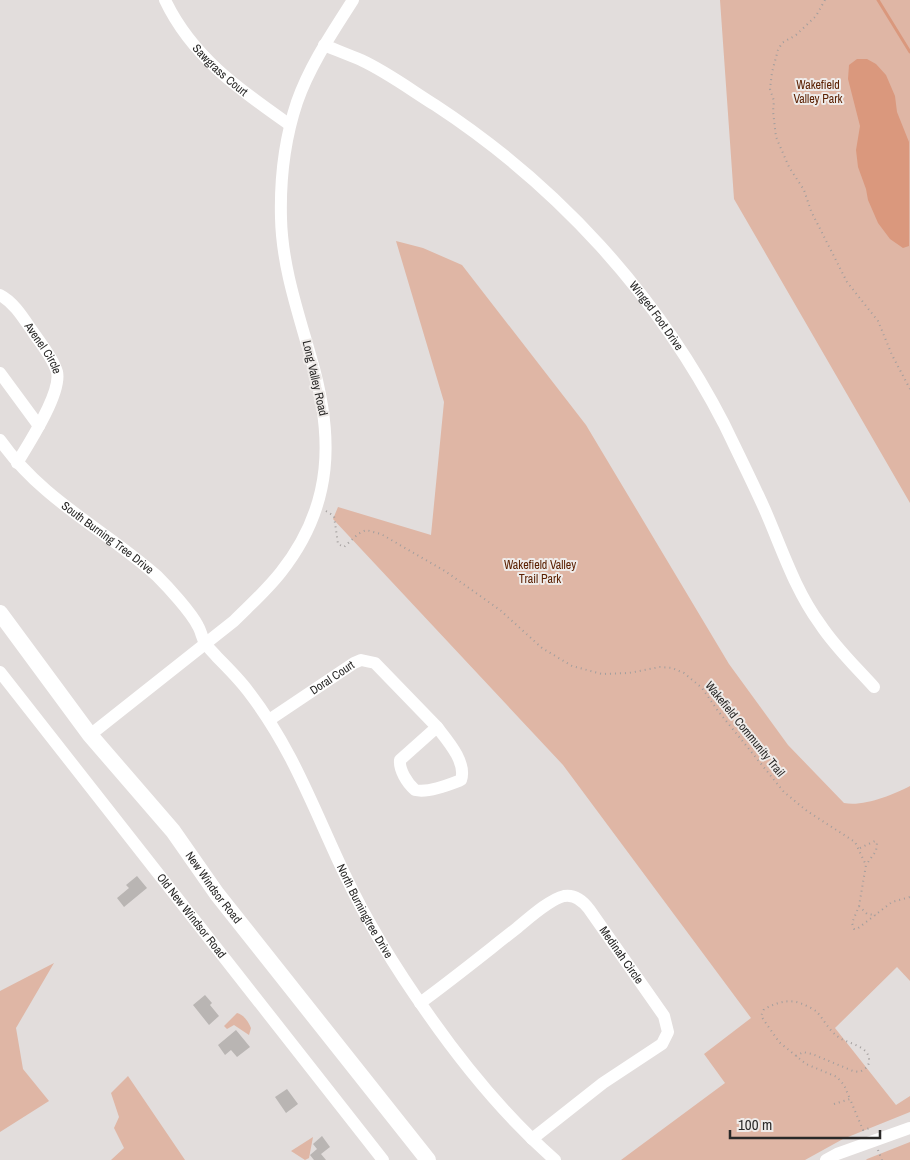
<svg xmlns="http://www.w3.org/2000/svg" width="910" height="1160" font-family="'Archivo Narrow',sans-serif">
<rect width="100%" height="100%" fill="#e2dddc"/>
<!-- green -->
<path fill="#dfb6a5" d="M720 0H910V503L734 199Z
M396 241 423 248 462 265 586 425 729 664 788 745 844 803C863 807 893 795 910 786V981L897 967 835 1028 896 1105 910 1096V1112L843 1139 805 1160H621L725 1083 704 1054 751 1018 563 765 333 519 338 507 431 535 444 402Z
M54 963 16 1028 23 1069 49 1101 0 1132V991Z
M237 1013C244 1015 248 1021 251 1028L249 1035 234 1025 227 1029 224 1026Z
M128 1076 185 1160H111L124 1148 114 1128 119 1117 111 1093Z
M313 1137 309 1158 305 1160 291 1151Z
M910 1142V1160H866L867 1159Z"/>
<!-- water -->
<path fill="#da987d" d="M857 59H867L876 64 886 75 895 96 897 112 909 142V246L903 248 890 239 878 223 868 200 866 189 858 167 856 150 860 126 848 79 849 65Z"/>
<g fill="none" stroke-linecap="round" stroke-linejoin="round">
<!-- stream -->
<path stroke="#da987d" stroke-width="3" d="M878 0 910 52"/>
</g>
<!-- building -->
<path fill="#b9b5b3" d="M137 876 147 888 124 907 117 898 129 888 126 885Z
M205 995 212 1003 210 1005 219 1016 209 1025 193 1005Z
M236 1030 250 1047 237 1057 231 1050 225 1055 218 1045Z
M287 1089 298 1104 286 1113 275 1097Z
M322 1136 330 1147 321 1154 326 1160H314L310 1155 317 1149 313 1144Z"/>
<g fill="none" stroke-linecap="round" stroke-linejoin="round">
<!-- path -->
<path stroke="#a29e9d" stroke-width="2" stroke-dasharray="1 4" stroke-linecap="butt" d="M825 0 816 16 796 35 782 43 778 50 772 72 770 89 774 101 773 111 776 137 789 167 804 190 811 211 847 282 878 321 892 355 910 389
M326 511 334 516 338 544 344 547 358 534 366 530 381 534 445 571 500 610 542 648 572 666 602 674 629 673 660 667 672 668 684 673 702 688 718 711 784 792 807 811 855 842 866 865 859 906 852 923 854 929H857L892 902 910 897
M860 848 875 841 877 843 876 851 866 865
M859 906 867 914 876 915
M796 1056 803 1052 812 1054 853 1071 859 1072C864 1070 869 1067 869 1061 870 1045 846 1044 837 1036 829 1030 824 1020 817 1012 815 1010 811 1008 807 1006 791 998 780 1001 764 1009L761 1016 779 1042 806 1064 837 1077 844 1085 850 1099
M834 1104 850 1099 863 1130 870 1128 871 1130
M878 1150 882 1160"/>
<!-- minor -->
<g stroke="#fff" stroke-width="12">
<path id="s1" d="M165 0C192 57 240 90 290 125"/>
<path id="s2" d="M324 45C336 50 349 55 361 60 387 72 411 90 435 105 557 185 657 294 724 424 738 453 752 481 765 510 782 549 795 590 820 624 835 647 855 666 874 687"/>
<path id="s3" d="M0 295C14 302 24 319 33 332 41 344 53 358 57 372 62 393 28 445 17 463"/>
<path d="M0 373 39 426"/>
<path id="s4" d="M0 440C43 501 103 528 157 576 168 587 191 612 198 626 201 631 202 638 205 643 208 648 213 652 217 657 228 668 239 679 248 691 293 749 314 810 345 875 368 924 396 969 428 1014 465 1067 506 1117 555 1160"/>
<path id="s5" d="M0 672 383 1160"/>
<path id="s6" d="M269 720 354 663 361 660 375 663 437 727"/>
<path d="M437 727C447 740 467 762 461 780 448 785 428 793 415 790 407 783 399 770 400 760Z"/>
<path d="M90 735 234 621C250 605 267 590 281 572 334 505 334 436 311 358 298 312 282 266 281 218 280 180 285 138 297 102 310 65 332 33 353 0"/>
<path id="s7" d="M420 1003C453 979 485 953 517 928 528 919 550 899 564 896 575 894 583 901 589 909L664 1016 668 1032 662 1044 603 1083 532 1139"/>
<path d="M826 1160 837 1154 910 1128"/>
</g>
<!-- major -->
<path stroke="#fff" stroke-width="16" id="s8" d="M0 613 90 735 173 831 217 894 428 1160"/>
</g>
<g text-anchor="middle" dominant-baseline="central" stroke-width="4" stroke-linejoin="round" paint-order="stroke">
<!-- street labels -->
<g font-size="12" fill="#2a2928" stroke="#efebe9">
<text stroke="none"><textPath href="#s1" startOffset="90">Sawgrass Court</textPath></text>
<text stroke="none"><textPath href="#s2" startOffset="434">Winged Foot Drive</textPath></text>
<text stroke="none"><textPath href="#s3" startOffset="69">Avenel Circle</textPath></text>
<text transform="translate(315 378) rotate(77)">Long Valley Road</text>
<text stroke="none"><textPath href="#s4" startOffset="146">South Burning Tree Drive</textPath></text>
<text stroke="none"><textPath href="#s6" startOffset="76">Doral Court</textPath></text>
<text transform="translate(745 729) rotate(51)">Wakefield Community Trail</text>
<text stroke="none"><textPath href="#s8" startOffset="348">New Windsor Road</textPath></text>
<text stroke="none"><textPath href="#s4" startOffset="606">North Burningtree Drive</textPath></text>
<text stroke="none"><textPath href="#s5" startOffset="310">Old New Windsor Road</textPath></text>
<text stroke="none"><textPath href="#s7" startOffset="266">Medinah Circle</textPath></text>
</g>
<!-- park labels -->
<g font-size="12" fill="#5b2103" stroke="#efebe9">
<text x="818" y="85">Wakefield<tspan x="818" dy="14">Valley Park</tspan></text>
<text x="540" y="565">Wakefield Valley<tspan x="540" dy="14">Trail Park</tspan></text>
</g>
</g>
<!-- scale -->
<path d="M730 1130v8h150v-8" fill="none" stroke="#2a2928" stroke-width="2.5"/>
<text x="738" y="1130" font-size="15" fill="#2a2928" stroke="#efebe9" stroke-width="4" paint-order="stroke">100 m</text>
</svg>
